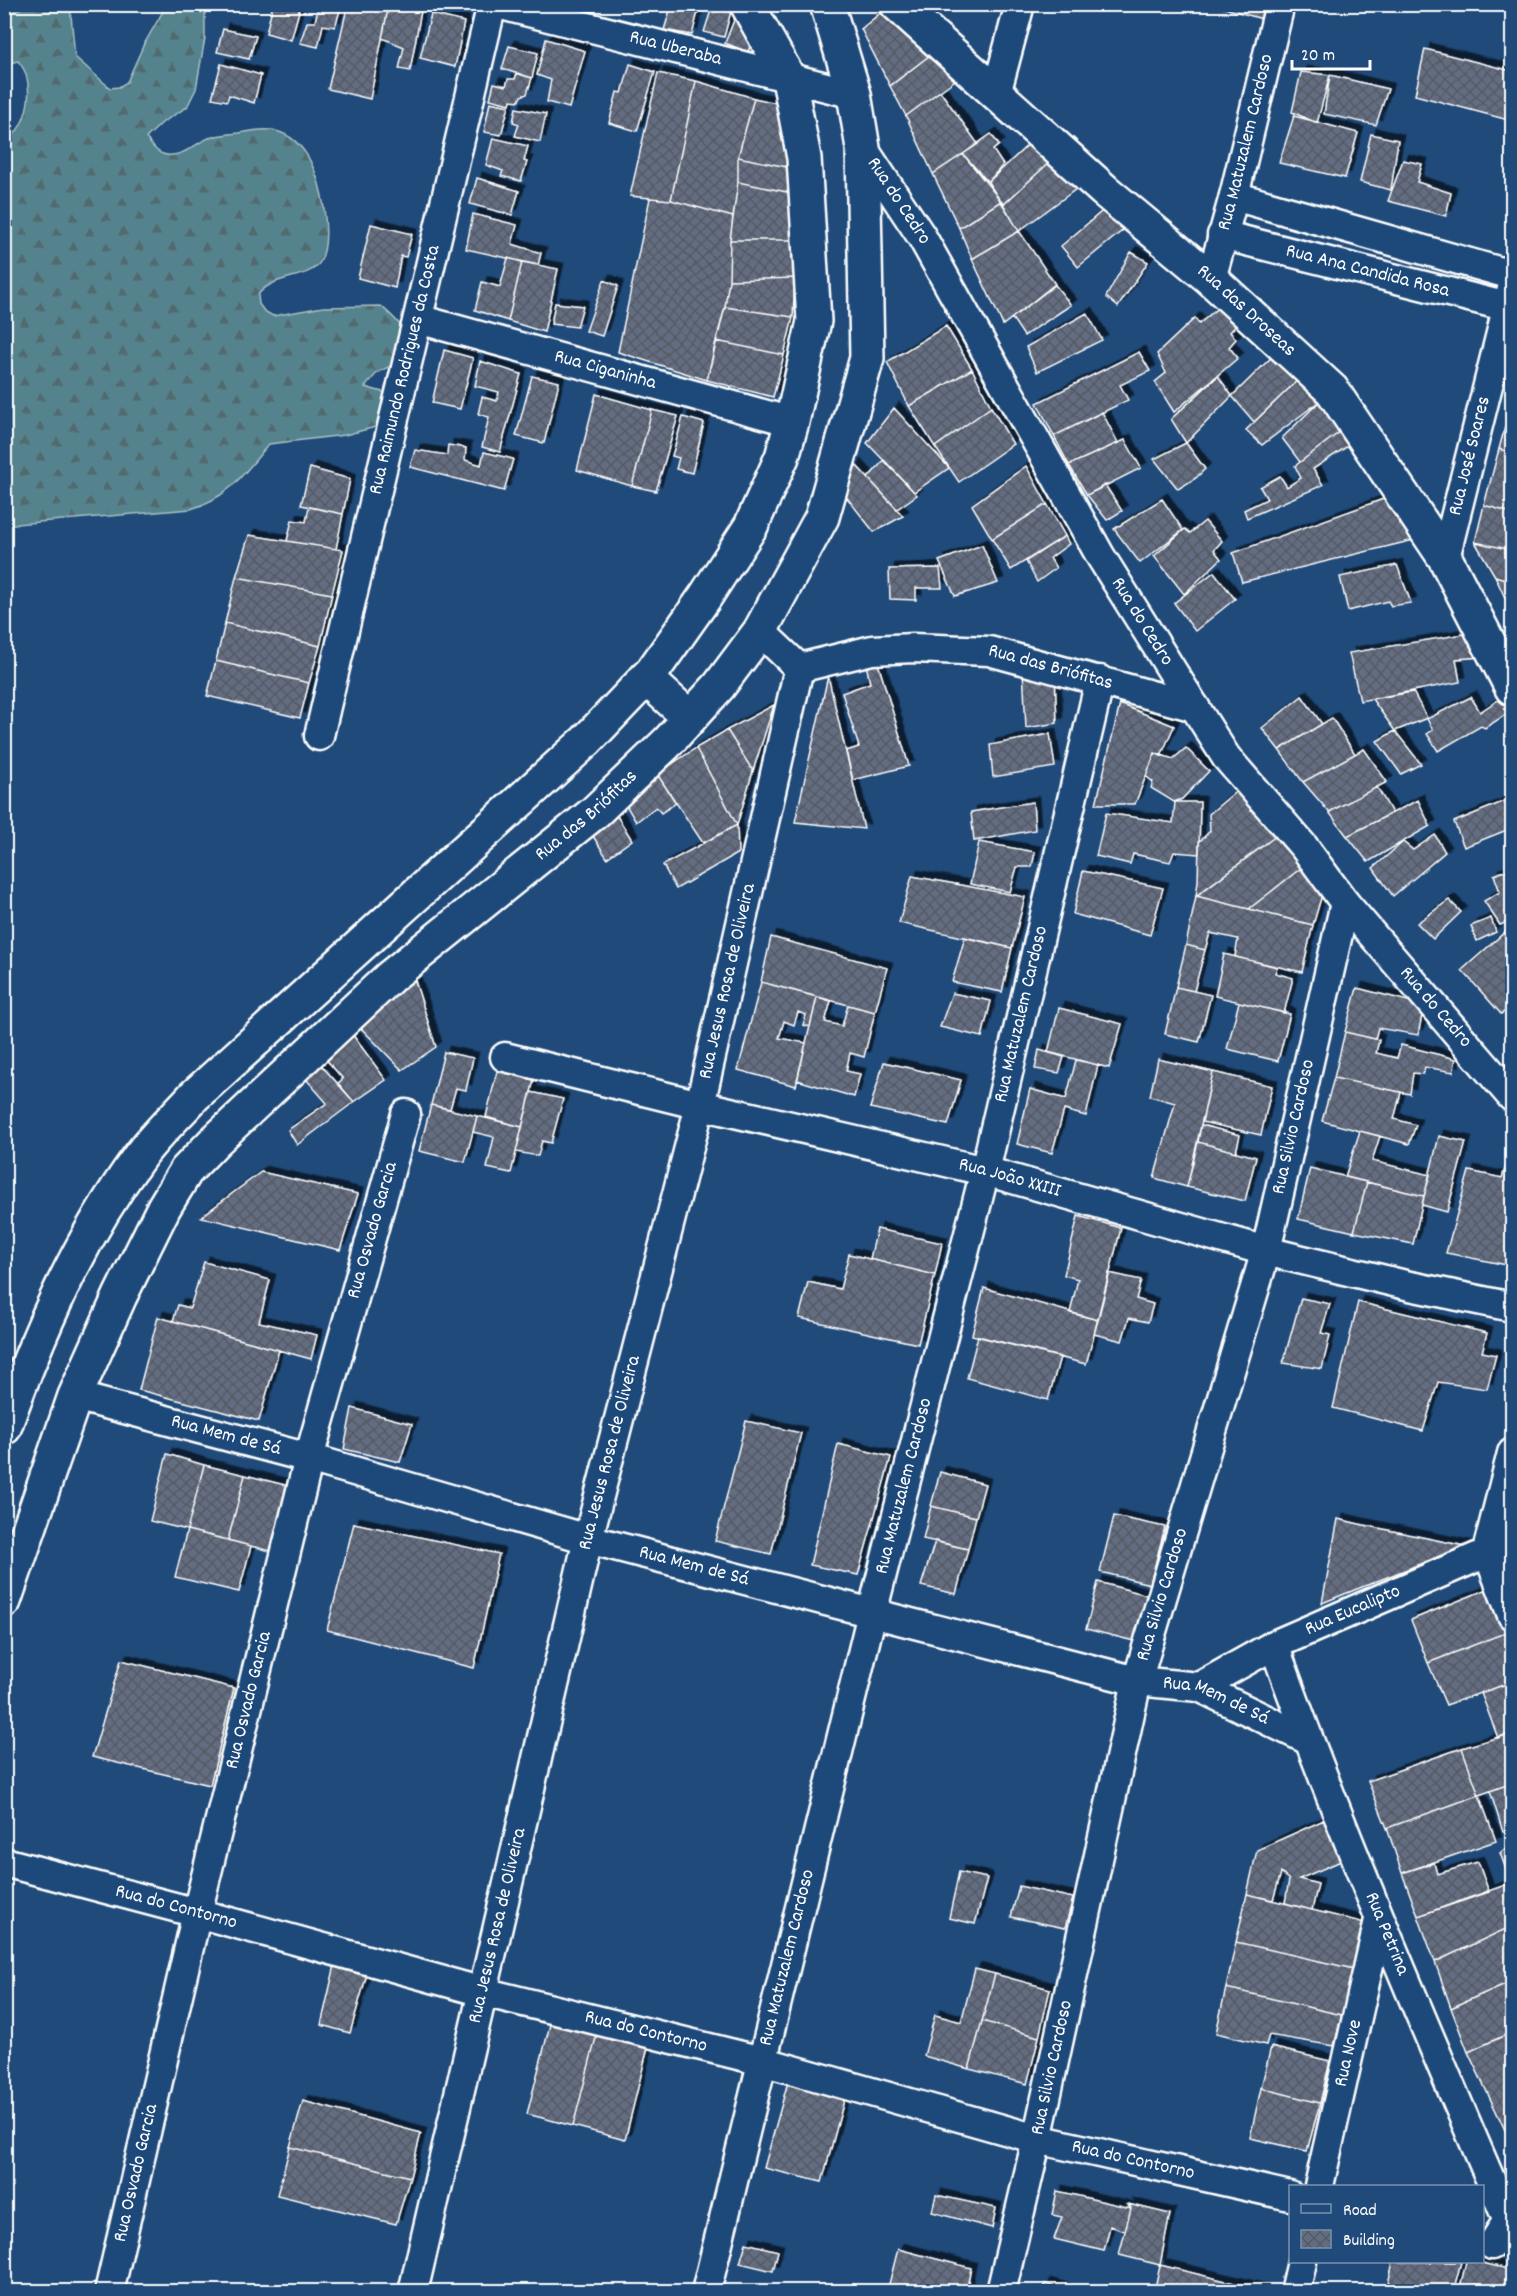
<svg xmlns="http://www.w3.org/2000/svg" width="1517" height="2296" font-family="Dekko,sans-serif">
<defs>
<pattern id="forest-firs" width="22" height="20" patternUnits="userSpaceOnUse" patternTransform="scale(1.5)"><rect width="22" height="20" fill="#55838d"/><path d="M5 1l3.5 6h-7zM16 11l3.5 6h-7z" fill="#516a70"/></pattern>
<pattern id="building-cross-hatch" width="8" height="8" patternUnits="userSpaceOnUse" patternTransform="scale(1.5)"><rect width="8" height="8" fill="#636d82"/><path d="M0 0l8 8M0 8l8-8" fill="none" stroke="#555962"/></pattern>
<filter id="shadow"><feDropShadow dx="5.5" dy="-5.5" stdDeviation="0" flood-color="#0009"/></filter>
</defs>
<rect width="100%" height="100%" fill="#1f4a7a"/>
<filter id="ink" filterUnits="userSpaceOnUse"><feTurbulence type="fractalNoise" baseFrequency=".0167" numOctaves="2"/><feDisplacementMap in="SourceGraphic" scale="12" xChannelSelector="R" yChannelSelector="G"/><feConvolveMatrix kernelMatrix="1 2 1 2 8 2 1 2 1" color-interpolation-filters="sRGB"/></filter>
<g filter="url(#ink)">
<!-- forest -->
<path fill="url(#forest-firs)" stroke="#aac1c6" stroke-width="1.5" d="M28 5H70L75 57 110 88 119 87 127 82 143 46 162 13 170 5H205V38L196 89 187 107 163 122 146 138C152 145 157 154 167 155 185 157 197 141 212 137 221 134 231 134 239 133 251 131 264 128 276 131 308 139 320 179 324 208 326 223 328 248 320 262 309 280 273 274 258 295L259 304 264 311 273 316 323 307 381 306C400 323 409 330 409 356L377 373 365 387 400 397 383 425 345 435 269 444C243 474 230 497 191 509L5 525 4 322 10 311 4 236 5 142C29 128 37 81 18 61L5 64V11L17 10Z"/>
<!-- building -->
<path fill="url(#building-cross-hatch)" stroke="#fff" stroke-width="1.5" filter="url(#shadow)" d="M273 4H301L291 40 266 33Z
M319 4H342L335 27 323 25 318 47 300 43 307 22H315Z
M348 4H389L370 99 328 89Z
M389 4 421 11 410 71 399 69 404 47 382 38Z
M672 4H700L692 35 664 30Z
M713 4H733L724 37 704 32Z
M1211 4H1265L1262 19Z
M740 5 755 34 748 52 725 43Z
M890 5 938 49 890 86 861 29Z
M431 14 464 22 455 67 420 58Z
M223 29 256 36 249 59 217 52Z
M546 39 585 51 569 108 547 102 551 80 537 75Z
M509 46 538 53 532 78 502 69Z
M938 49 962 75 906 116 890 86Z
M1425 49 1512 71V121L1415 95Z
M221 64 261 75 254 103 229 95 227 101 212 98Z
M630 64 655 72 637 131 609 123 617 92 622 93Z
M1301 72 1330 75 1317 123 1292 112Z
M517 73 532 78 527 94 521 96 519 101 511 100 510 104 490 99 494 83 506 86 508 79H515Z
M658 73 696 81 671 200 630 196Z
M1330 75 1388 89 1376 125 1324 114Z
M696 81 754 98 738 157V182L733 217 671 200Z
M940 91 978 144 933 174 906 116Z
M754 98 776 103 784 113 792 168 738 157Z
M490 102 509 106 501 135 484 132Z
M516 108 546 114 540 142 515 136 519 124 513 122Z
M1294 116 1358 133 1345 178 1279 163Z
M991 134 999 145 993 150 1003 165 988 182 963 154Z
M1371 134 1398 140 1391 190 1360 182Z
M493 138 528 146 524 161 527 162 521 181 501 176 503 171 486 165Z
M1033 140 1053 159 1003 205 988 182Z
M963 154 1001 201 959 228 933 174Z
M738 157 792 168V193L738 182Z
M1053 159 1083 184 1019 231 1003 205Z
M1403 160 1422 164 1417 182 1451 193 1446 216 1388 201Z
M477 178 519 191 512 215 470 204Z
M738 182 792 193 794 240H730Z
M650 198 671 200 733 217 730 240 729 280 725 307 707 380 618 352Z
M1001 201 1019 231 972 259 959 228Z
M1107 207 1128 226 1078 267 1061 246Z
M473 214 517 225 512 244 541 253 538 265 466 249Z
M371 224 412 234 406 257 401 256 395 288 358 278Z
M1019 231 1055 284 1003 325 972 259Z
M730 240H794L795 278 729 280Z
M1131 252 1148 262 1118 307 1106 297Z
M508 258 522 262 508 321 475 310 482 282 500 287Z
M522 262 558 269 544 332 508 321Z
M795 278 793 317 725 307 729 280Z
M604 280 618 286 602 336 586 331Z
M1055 285 1071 305 1024 336 1012 318Z
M555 303 583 306 577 327 551 324Z
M1222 304 1241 320 1230 332 1236 339 1229 347 1238 358 1174 412 1155 382 1166 373 1157 354 1195 318 1199 324Z
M725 307 793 317 784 355 716 341Z
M1087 313 1102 340 1037 372 1026 347Z
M946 326 972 369 909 406 887 362Z
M716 341 784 355 773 397 707 380Z
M444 350 473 358 460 409 432 403Z
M1139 352 1150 371 1120 385 1128 400 1054 436 1037 403Z
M1276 353 1301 377 1254 422 1232 396Z
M480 361 521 374 500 452 482 447 489 417 478 414 482 397 497 401 499 392 475 386Z
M972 369 991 407 935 447 909 406Z
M532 376 559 382 544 443 516 436Z
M1218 376 1232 396 1186 443 1171 419Z
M1301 377 1321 400 1262 445 1246 430Z
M596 394 652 410 632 486 577 470Z
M1321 400 1345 428 1300 462 1282 438Z
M991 407 1013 444 959 482 935 447Z
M894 408 949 468 914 492 867 443Z
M652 410 678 416 656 491 632 486Z
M1102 412 1118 443 1069 465 1054 436Z
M1508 416 1512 417V453L1499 449Z
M683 417 704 423 692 473 676 469 679 458 672 456Z
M1345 428 1354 442 1313 469 1323 485 1247 518 1244 510 1267 499 1260 487 1280 476 1287 487 1301 478 1295 466Z
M1125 440 1141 468 1087 495 1069 465Z
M1186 443 1205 469 1196 478 1178 489 1154 459Z
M448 445 466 448 465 460 481 465 484 452 513 459 504 491 410 467 415 450 447 455Z
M1499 449 1512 453V513L1484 505Z
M884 460 917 495 897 509 868 478Z
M856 465 903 516 874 532 844 494Z
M1026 466 1047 504 992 539 972 505Z
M310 468 350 479 343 514 301 505Z
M1105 485 1122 511 1107 520 1087 495Z
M1392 496 1422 538 1242 582 1233 553Z
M1162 499 1183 530 1140 563 1114 529Z
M1047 504 1065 536 1011 570 992 539Z
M1484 505 1512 513V550L1475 542Z
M309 507 343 514 336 549 287 541 292 520 306 522Z
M1205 521 1222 541 1214 550 1221 559 1184 594 1154 556 1185 529 1190 533Z
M249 535 343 550 332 594 236 577Z
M1065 536 1069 544 1050 558 1056 568 1037 582 1026 561Z
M1475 542 1512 550V581L1495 576Z
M982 545 998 583 955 596 939 561Z
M1397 565 1411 603 1391 606 1388 601 1348 611 1340 577Z
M940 568 942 588H916V600L890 599 889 569Z
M1214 572 1235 599 1195 631 1174 603Z
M1495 576 1512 581V613Z
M236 577 332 594 320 646 225 623Z
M225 623 320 646 309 683 216 661Z
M1470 633 1483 657 1456 659 1460 682 1360 701 1349 653Z
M877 660 909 766 853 780 846 751 859 747 842 693 870 683 866 664Z
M216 661 309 683 300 718 207 696Z
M1023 669 1055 676 1057 723 1026 728Z
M828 676 864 829 795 822Z
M1413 692 1427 718 1395 731 1372 699Z
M1302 696 1322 724 1279 750 1262 728Z
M1471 697 1480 712 1501 698 1510 712 1485 728 1481 726 1438 751 1427 734 1433 730 1427 719Z
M1120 704 1174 726 1161 756 1155 753 1135 804H1096Z
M774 705 753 771 727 730Z
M1332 718 1355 754 1303 782 1279 750Z
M727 730 753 771 737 825 696 748Z
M1395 731 1421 764 1401 774 1377 741Z
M1050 734 1055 767 993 777 990 745Z
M696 748 737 825 703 843 657 774Z
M1186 748 1209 771 1182 799 1174 802 1151 788 1153 782 1146 776 1155 753 1173 759Z
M1364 749 1387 782 1329 812 1303 782Z
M657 774 676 803 661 813 656 807 636 822 623 800Z
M1245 784 1284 830 1196 896 1198 881 1199 842 1210 831 1209 814Z
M1377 787 1392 813 1347 836 1329 812Z
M1510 799 1512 806V828L1464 847 1454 822Z
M1418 800 1430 826 1368 862 1347 836Z
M1033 802 1035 830 974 841 971 812Z
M1175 802H1200L1199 854 1174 852 1170 862 1133 854 1130 864 1096 856 1106 813 1173 823Z
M612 808 632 840 607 858 587 827Z
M737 825 738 853 676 889 663 865Z
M1284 830 1310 861 1249 909 1196 896Z
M1435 835 1445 852 1393 896 1373 868 1403 842 1413 850Z
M979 842 1035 852 1032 867H1017L1010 892 970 884Z
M1310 861 1326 881 1313 925 1249 909Z
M1512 868V920L1500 925 1484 901 1500 892 1494 875Z
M1083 871 1163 888 1150 935 1073 914Z
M912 876 1025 897 1012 948 899 923Z
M1196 896 1313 925 1302 972 1235 957 1238 939 1210 933 1205 950 1186 945Z
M1449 900 1461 912 1433 939 1417 923Z
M1491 918 1496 932 1477 941 1471 926Z
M1505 932 1512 944V1007L1501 1014 1462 970Z
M771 937 887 968 875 1012 761 982Z
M965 937 1012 948 1002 992 952 982Z
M1186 945 1205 950 1194 991 1176 987Z
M1224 954 1277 967 1275 973 1293 978 1284 1013 1215 996Z
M410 965 436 1047 402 1070 354 1021Z
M761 982 817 997 810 1027 803 1025 806 1015 798 1012 794 1025 784 1021 779 1038 806 1043 796 1086 738 1070Z
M1176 987 1211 995 1199 1042 1165 1034Z
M1357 988 1424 1005 1418 1035 1378 1028 1375 1039 1345 1032Z
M952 993 991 1001 982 1037 940 1027Z
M817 997 831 1001 825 1022 842 1026 848 1005 875 1012 864 1057 850 1053 846 1071 860 1074 854 1097 797 1080Z
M1239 1002 1290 1014 1278 1061 1227 1049Z
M1059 1008 1122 1024 1109 1068 1048 1052Z
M1345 1032 1379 1040 1376 1053 1397 1058 1401 1045 1456 1059 1453 1072 1425 1067 1423 1074 1413 1073 1410 1094 1334 1078Z
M352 1034 386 1080 354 1102 338 1083 343 1079 325 1058Z
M1039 1050 1064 1057 1059 1073 1035 1069Z
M444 1052 473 1058 466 1090 456 1088 450 1109 431 1105Z
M1158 1059 1213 1072 1187 1187 1154 1178 1175 1103 1150 1096Z
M1076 1060 1098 1065 1086 1116 1064 1110 1052 1153 1017 1144 1030 1089 1066 1099Z
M884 1062 961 1080 948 1125 870 1108Z
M499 1063 536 1072 522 1127 486 1117Z
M322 1066 354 1102 297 1145 288 1130 327 1103 305 1078Z
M1213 1072 1272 1086 1261 1135 1202 1122Z
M1334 1078 1401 1092 1394 1119 1416 1125 1409 1144 1322 1121Z
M531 1092 563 1099 551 1143 542 1141 538 1156 516 1152Z
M431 1105 477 1116 465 1162 419 1151Z
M477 1116 522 1127 511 1173 487 1168 494 1137 473 1132Z
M1201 1125 1240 1135 1236 1152 1198 1142Z
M1360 1131 1380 1136 1372 1161 1430 1175 1424 1196 1345 1177Z
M1439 1136 1466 1142 1447 1212 1422 1205Z
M1198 1142 1256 1157 1245 1201 1187 1187Z
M1512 1148V1266L1446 1253 1469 1171 1502 1178Z
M1310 1168 1367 1182 1354 1232 1298 1219Z
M261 1172 358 1194 340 1250 201 1217Z
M1367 1182 1424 1196 1413 1244 1354 1232Z
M1078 1216 1121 1228 1098 1320 1070 1313 1078 1279 1064 1275Z
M877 1229 942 1243 935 1275 870 1259Z
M849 1254 935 1275 918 1344 799 1318 808 1282 840 1289Z
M204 1262 270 1280 259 1322 317 1335 311 1359 173 1321 178 1305 190 1308Z
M1109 1273 1141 1280 1136 1299 1153 1304 1148 1322 1129 1318 1122 1341 1094 1334Z
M984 1288 1098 1320 1086 1364 972 1335Z
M1301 1298 1330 1304 1321 1333 1330 1335 1322 1369 1283 1363Z
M1358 1302 1487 1333 1482 1352 1496 1355 1487 1389 1438 1382 1423 1431 1333 1408Z
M158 1317 279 1350 259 1421 139 1390Z
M978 1336 1060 1357 1048 1400 967 1378Z
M352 1408 412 1424 400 1462 344 1449Z
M746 1421 801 1433 771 1554 715 1541Z
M838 1444 891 1457 858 1575 810 1565Z
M167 1454 204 1465 187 1530 150 1521Z
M204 1465 245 1475 228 1540 187 1530Z
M940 1472 985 1484 976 1517 931 1506Z
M245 1475 289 1486 270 1551 228 1540Z
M931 1506 976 1517 968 1549 923 1539Z
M1114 1516 1165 1527 1150 1584 1100 1572Z
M1338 1519 1359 1524 1465 1546 1322 1603Z
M354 1523 499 1554 474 1668 327 1630Z
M187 1530 251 1546 239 1592 175 1577Z
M935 1541 968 1549 956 1594 921 1586Z
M1098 1582 1147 1595 1134 1641 1086 1629Z
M1490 1588 1507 1632 1428 1663 1411 1620Z
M1507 1632 1512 1644V1682L1446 1705 1428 1663Z
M121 1660 234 1688 210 1785 92 1757Z
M1512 1682V1733L1498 1738 1481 1693Z
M1512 1733V1783L1479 1795 1462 1748Z
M1462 1748 1479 1795 1387 1828 1368 1781Z
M1512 1783V1832H1503L1490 1791Z
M1479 1795 1496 1841 1402 1873 1387 1828Z
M1324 1820 1341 1861 1299 1879 1318 1884 1312 1910 1285 1903 1289 1880 1281 1873 1273 1900 1247 1894 1257 1850Z
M1507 1847 1512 1862 1511 1883 1500 1853Z
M1478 1862 1489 1892 1418 1916 1402 1873 1434 1863 1437 1874Z
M959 1872 987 1878 975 1924 949 1918Z
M1511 1883 1512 1926 1435 1962 1418 1916Z
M1019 1886 1073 1898 1065 1928 1011 1917Z
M1247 1894 1365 1923 1354 1969 1236 1942Z
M1512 1926V1981L1451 2008 1435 1962Z
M1236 1942 1354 1969 1342 2015 1226 1988Z
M335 1965 367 1974 350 2033 321 2025Z
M975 1969 995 1974 969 2069 924 2056 935 2015 961 2022Z
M995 1974 1050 1989 1039 2037 982 2021Z
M1512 1981V2032L1468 2052 1451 2008Z
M1226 1988 1342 2015 1334 2046 1269 2035 1266 2045 1216 2033Z
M551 2021 597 2034 573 2126 527 2114Z
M982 2021 1039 2037 1027 2084 969 2069Z
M597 2034 648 2047 625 2140 573 2126Z
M1508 2034 1512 2046V2130L1506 2132 1468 2052Z
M1271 2047 1330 2061 1320 2103 1261 2088Z
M789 2078 846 2093 822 2182 764 2168Z
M1261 2088 1320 2103 1307 2151 1250 2138Z
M303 2101 421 2133 410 2177 290 2147Z
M290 2147 410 2177 396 2224 277 2195Z
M1057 2191 1131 2208 1125 2231 1110 2226 1104 2251 1054 2239 1062 2217 1052 2215Z
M936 2195 996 2208 992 2228 932 2212Z
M1128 2204 1170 2214 1160 2265 1119 2255 1131 2208Z
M746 2243 778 2251 773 2271 740 2263Z
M898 2249 971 2268 966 2292H887Z
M1393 2262H1461L1453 2292H1386Z
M1466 2262H1478L1512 2270V2292H1459Z
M1160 2265 1271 2292H1154Z
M1045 2284 1074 2292H1043Z"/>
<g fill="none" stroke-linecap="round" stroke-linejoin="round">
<!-- minor casing -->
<g stroke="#fff" stroke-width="33">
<g id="minor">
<path id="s1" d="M497 4 854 94"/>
<path d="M996 94 1020 4"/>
<path id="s2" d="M863 148 922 237 1101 557 1226 757 1304 847 1345 903 1512 1097"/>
<path d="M1234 196 1512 275"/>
<path id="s3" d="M1222 235 1512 308"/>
<path id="s4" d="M1211 279 1234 196 1280 4"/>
<path id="s5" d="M418 319 792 422"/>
<path id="s6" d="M1445 558 1512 289"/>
<path id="s7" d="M799 668 872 650 913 648 989 651 1195 707"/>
<path id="s8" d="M319 736 492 4"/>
<path id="s9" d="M505 1057 700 1105 985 1171 1266 1251 1410 1286 1512 1307"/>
<path id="s10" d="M75 1396 309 1458 588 1539 872 1613 1137 1681 1199 1687 1308 1740"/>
<path d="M1512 1453 1487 1551 1512 1615"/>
<path id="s11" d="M1274 1645C1344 1841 1427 2031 1508 2221"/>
<path id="s12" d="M1199 1687 1274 1645 1512 1542"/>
<path id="s13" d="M4 1862 197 1913 483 1992 762 2061 1037 2139 1290 2196"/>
<path id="s14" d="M1319 2186 1379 1920"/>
<path d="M1492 2245 1512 2214"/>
<path id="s15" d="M109 2292 197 1913 309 1458 406 1114"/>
<path id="s16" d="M413 2292 588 1539 700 1105 799 668 760 631"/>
<path id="s17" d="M706 2292 872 1613 985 1171 1100 680"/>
<path id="s18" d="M1001 2292 1037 2139 1137 1681 1266 1251 1345 903"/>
<path d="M1295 2292 1302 2262"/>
</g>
</g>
<!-- tertiary casing -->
<g stroke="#fff" stroke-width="38">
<g id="tertiary">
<path id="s19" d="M897 4 1105 191 1211 279 1332 390 1445 558 1512 688"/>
<path d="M646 678 690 718"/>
<path d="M4 1428C38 1333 79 1239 139 1157 155 1135 176 1116 194 1096L586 741 652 672 705 597 751 526 782 457 792 422 814 321 804 158 789 79 747 4"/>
<path id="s20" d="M4 1601 75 1396 120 1296 164 1207 186 1171 214 1142 390 977 595 812 667 743 719 686 760 631 822 517 867 358 863 148 854 94 827 4"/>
</g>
</g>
<!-- minor -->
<use href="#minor" stroke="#1f4a7a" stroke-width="28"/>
<!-- tertiary -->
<use href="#tertiary" stroke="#1f4a7a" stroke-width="33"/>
</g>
</g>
<g text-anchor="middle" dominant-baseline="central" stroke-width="5" stroke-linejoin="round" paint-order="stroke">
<!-- street labels -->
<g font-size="20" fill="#fff" stroke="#1f4a7a">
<text stroke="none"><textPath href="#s1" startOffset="184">Rua Uberaba</textPath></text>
<text stroke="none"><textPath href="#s4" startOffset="141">Rua Matuzalem Cardoso</textPath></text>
<text stroke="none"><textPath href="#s2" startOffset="64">Rua do Cedro</textPath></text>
<text stroke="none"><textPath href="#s3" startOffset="150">Rua Ana Candida Rosa</textPath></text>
<text stroke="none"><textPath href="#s19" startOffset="465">Rua das Droseas</textPath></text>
<text stroke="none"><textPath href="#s8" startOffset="376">Rua Raimundo Rodrigues da Costa</textPath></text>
<text stroke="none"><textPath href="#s5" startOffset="194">Rua Ciganinha</textPath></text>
<text stroke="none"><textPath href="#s6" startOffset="105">Rua José Soares</textPath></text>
<text stroke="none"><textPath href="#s2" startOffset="550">Rua do Cedro</textPath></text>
<text stroke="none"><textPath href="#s7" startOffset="256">Rua das Briófitas</textPath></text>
<text stroke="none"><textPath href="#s20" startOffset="1004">Rua das Briófitas</textPath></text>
<text stroke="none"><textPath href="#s16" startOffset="1348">Rua Jesus Rosa de Oliveira</textPath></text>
<text stroke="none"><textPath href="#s2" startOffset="1036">Rua do Cedro</textPath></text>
<text stroke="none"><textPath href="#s17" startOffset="1316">Rua Matuzalem Cardoso</textPath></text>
<text stroke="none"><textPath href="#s18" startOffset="1202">Rua Silvio Cardoso</textPath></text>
<text stroke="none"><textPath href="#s9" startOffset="519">Rua João XXIII</textPath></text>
<text stroke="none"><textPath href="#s15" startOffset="1094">Rua Osvado Garcia</textPath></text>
<text stroke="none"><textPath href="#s10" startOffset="156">Rua Mem de Sá</textPath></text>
<text stroke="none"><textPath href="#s16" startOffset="862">Rua Jesus Rosa de Oliveira</textPath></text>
<text stroke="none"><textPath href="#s17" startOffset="830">Rua Matuzalem Cardoso</textPath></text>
<text stroke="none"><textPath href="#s10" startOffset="642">Rua Mem de Sá</textPath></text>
<text stroke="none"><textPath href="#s18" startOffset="716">Rua Silvio Cardoso</textPath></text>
<text stroke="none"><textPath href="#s12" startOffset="172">Rua Eucalipto</textPath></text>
<text stroke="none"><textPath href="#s15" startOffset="608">Rua Osvado Garcia</textPath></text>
<text stroke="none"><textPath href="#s10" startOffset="1182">Rua Mem de Sá</textPath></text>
<text stroke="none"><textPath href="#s13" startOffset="178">Rua do Contorno</textPath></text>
<text stroke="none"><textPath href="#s16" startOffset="376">Rua Jesus Rosa de Oliveira</textPath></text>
<text stroke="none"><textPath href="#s11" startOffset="310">Rua Petrina</textPath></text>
<text stroke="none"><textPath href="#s17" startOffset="344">Rua Matuzalem Cardoso</textPath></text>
<text stroke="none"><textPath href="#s13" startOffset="664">Rua do Contorno</textPath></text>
<text stroke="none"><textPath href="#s14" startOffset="136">Rua Nove</textPath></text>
<text stroke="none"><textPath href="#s18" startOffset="230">Rua Silvio Cardoso</textPath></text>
<text stroke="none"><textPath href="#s13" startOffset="1168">Rua do Contorno</textPath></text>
<text stroke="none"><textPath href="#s15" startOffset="122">Rua Osvado Garcia</textPath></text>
</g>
</g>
<!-- margin -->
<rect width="1517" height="2296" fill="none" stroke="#1f4a7a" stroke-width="24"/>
<rect x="12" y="12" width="1493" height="2272" fill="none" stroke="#fff" stroke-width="2" filter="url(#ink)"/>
<!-- legend -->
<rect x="1289" y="2185" width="195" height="78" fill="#1f4a7a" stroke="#7992af" stroke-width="1.5"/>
<rect x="1301" y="2204" width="30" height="9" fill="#1f4a7a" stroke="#7992af" stroke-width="1.5"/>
<text x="1343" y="2215" font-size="18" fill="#ffffff">Road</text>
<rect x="1301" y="2230" width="30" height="18" fill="url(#building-cross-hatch)" stroke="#7992af" stroke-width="1.5"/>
<text x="1343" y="2245" font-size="18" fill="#ffffff">Building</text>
<!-- scale -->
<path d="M1292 60v9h78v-9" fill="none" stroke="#ffffff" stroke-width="3"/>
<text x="1301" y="60" font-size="18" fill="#ffffff" stroke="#1f4a7a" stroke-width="4.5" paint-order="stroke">20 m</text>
</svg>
